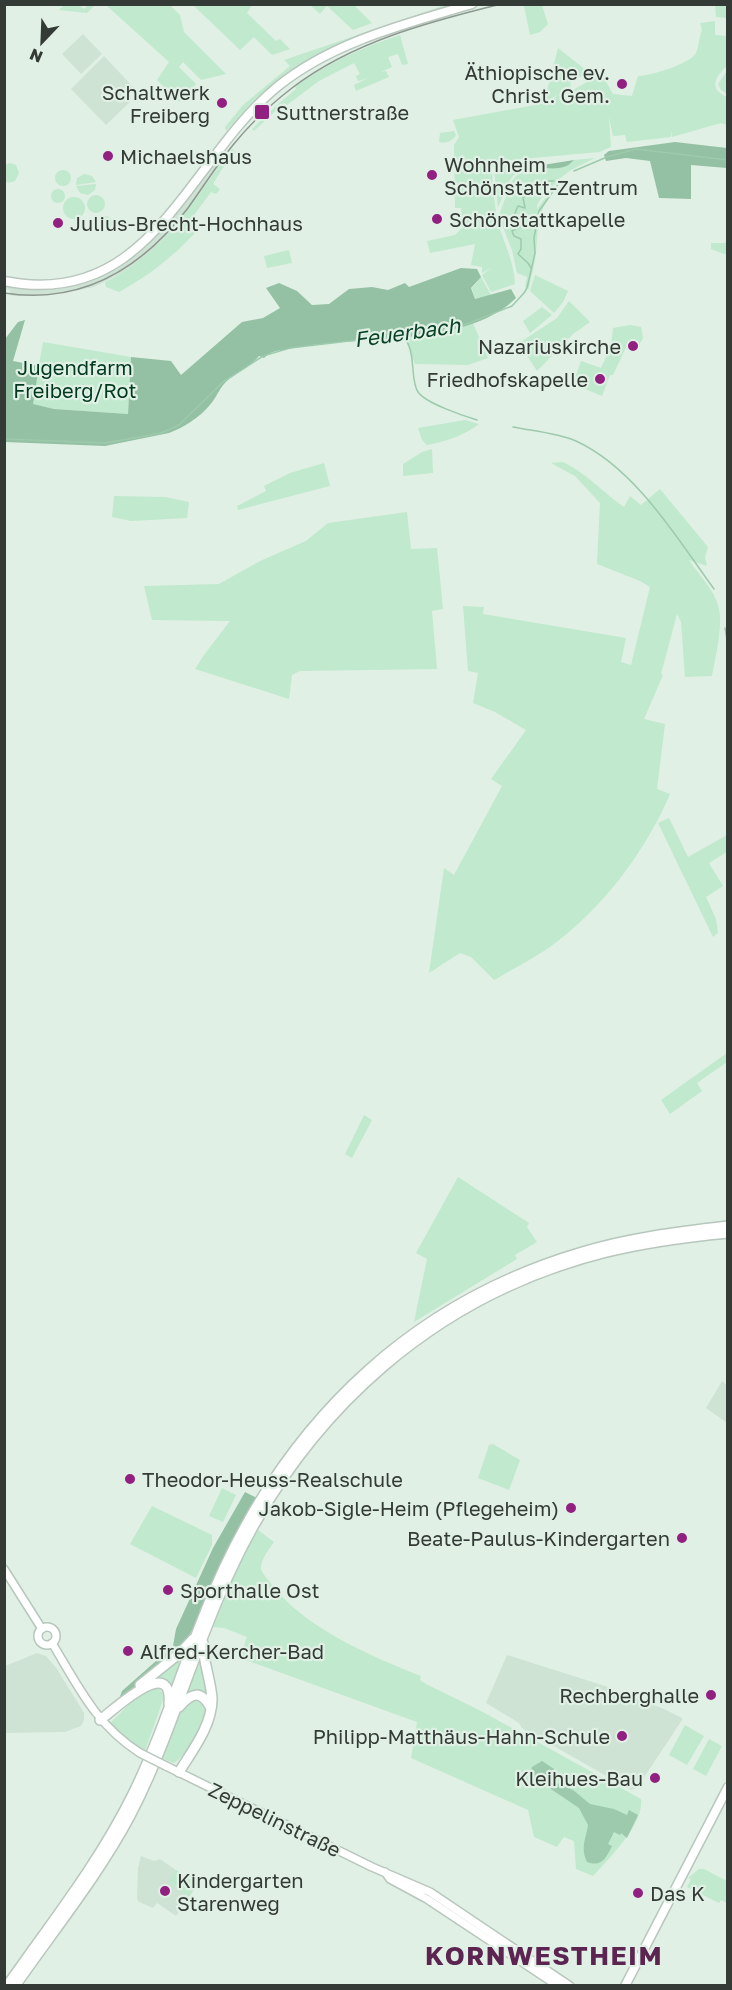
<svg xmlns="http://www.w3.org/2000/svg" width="732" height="1990" font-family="'Golos Text',sans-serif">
<rect width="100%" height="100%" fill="#e0f0e5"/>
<!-- built -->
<path fill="#cee3d4" d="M83 34 102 54 81 74 62 54Z
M104 56 135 89 127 97 131 101 106 125 71 89Z
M221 154 225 157 181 219 148 255 123 272 94 287 45 296H14L10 295V290L5 289 4 284 31 288 54 287 80 283 111 271 127 261 159 233 195 189Z
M722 1381 727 1385V1423L706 1408Z
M37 1653 46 1656 57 1669 84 1713V1720L81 1726 65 1732 5 1733V1666Z
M507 1655 605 1686 664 1709 682 1718V1720L637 1788 631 1790 522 1728 519 1723 486 1703Z
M141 1856 154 1861 160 1859 197 1885 176 1916 157 1903 153 1908 139 1902 137 1899 138 1868Z"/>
<!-- green -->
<path fill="#c0e9cd" d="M64 5H79L84 9 88 5H95L87 13 59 10Z
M106 5H170L180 15 184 32 226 74 201 80 183 62 179 67 196 84 179 102 157 80 169 62Z
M193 5H252L247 13 276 41 280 39 290 49 272 55 254 37 240 50Z
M310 5H354L372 23 353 30 327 6 320 14Z
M446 5H463L428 14 285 77 252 103 226 131 225 127 243 105 290 66 284 60Z
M542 5 548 24 540 32 530 35 524 6Z
M715 5H727V18L716 17Z
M715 21V35L727 36V66C715 77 708 89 727 97V125L721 123 672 137 671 130V137L627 142 625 135 613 136 609 117 611 147 599 152 500 161 492 167C493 187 494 209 500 229 506 247 514 264 515 284L491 292 482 275 491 268 482 273V267L471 265 475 244 430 253 427 241 455 235 463 227 461 208H455L454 145 459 137 453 120 551 102 557 95 571 87 573 90 587 82 586 80 596 74 602 75 613 94 632 96 638 76C650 76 690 64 696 53 699 47 699 37 702 30L700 23Z
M400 35 408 64 402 65 398 54 388 57 392 67 381 72 386 71 389 77 356 91 354 85 368 78 358 81 356 76 360 74 354 63 319 81 287 105 284 103 254 131 252 129 277 105 296 89 295 87C327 63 363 47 400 35Z
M558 48 591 74 585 78 583 75 570 83 571 86 549 100 545 98Z
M727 71V94L721 90 718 84Z
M454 131 456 135C452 141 447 144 439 142L440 133Z
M232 149 236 152 222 169 213 184 220 189 216 194 211 192 186 226 195 233C171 258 150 275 119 292L106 287 105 282C168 251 191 202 232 149Z
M595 158 571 170 555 182 556 184 544 190H539L543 196 537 205V209L545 198H549C537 213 538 234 536 252 535 264 531 277 529 289L525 287 527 277 517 273 512 250 502 225 500 212 512 181 517 175 543 165 545 168 571 164 574 160Z
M543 160C509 173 512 174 498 208L494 169 500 164Z
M10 163 16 165 19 173 15 181 8 183 5 181V165Z
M55 178a8 8 0 1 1 16 0a8 8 0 1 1-16 0Z
M84 174 92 176 96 182 76 185 77 178Z
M96 184 95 190 88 195 80 193 76 186Z
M51 196a7 7 0 1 1 14 0a7 7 0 1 1-14 0Z
M87 204a9 9 0 1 1 18 0a9 9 0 1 1-18 0Z
M63 208a11 11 0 1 1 22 0a11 11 0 1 1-22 0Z
M98 223a7 7 0 1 1 14 0a7 7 0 1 1-14 0Z
M711 243H727V255L711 249Z
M289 250 292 263 267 268 264 256Z
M535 275 568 291 563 302 554 313 530 291Z
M481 277 491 295 475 299 472 288Z
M569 301 590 322 573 334 537 371 519 343 557 318Z
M542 307 552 315 530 333 523 321Z
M473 323 488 358 468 365 415 364 404 337 442 332Z
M630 325 641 327 643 338 639 345 629 341 613 375H610L602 396 573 384 581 361 601 368 611 346 613 328Z
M43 342 131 357 128 414 54 409 32 404Z
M465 420 479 424C463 436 447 441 427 445L422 440 418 428Z
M432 449 433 473 403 476V464L422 452Z
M563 462C589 475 601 491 624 507L630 496 641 505 660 489 708 547 705 557 707 566 689 560C699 575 716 592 719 609 723 627 715 658 712 676L685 677 681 622 677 614 661 674 663 675 644 719 665 724 657 789 670 794C648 846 609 900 564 936 543 954 518 966 494 980L471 957 460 953 429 973 444 868 454 875 502 786 491 779 526 730 495 712 473 703 478 673 468 671 463 606 484 607 483 614 626 638 621 662 631 665 650 587 640 581 597 564 600 503 575 476 551 463Z
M324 463 330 486 238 510 237 506 266 491 264 486 290 473Z
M114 496 165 497 189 502 187 518 131 521 112 517Z
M407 512 411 549 437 548 443 609 432 611 437 669 300 671 292 675 289 699 195 669 204 655 230 621 152 620 144 586 219 584 260 561 306 541 328 523Z
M669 818 688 857 727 835V852L709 863 723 886 706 897 716 919 718 933 713 937 658 823Z
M727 1053V1062L697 1083 702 1091 670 1114 661 1100Z
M364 1115 372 1120 352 1158 345 1154Z
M458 1177 529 1223 527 1227 537 1242 515 1255 517 1259 414 1322 427 1259 416 1253Z
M493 1444 520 1460 509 1490 478 1478 489 1445Z
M222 1488 236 1495 223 1522 209 1516Z
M152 1506 212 1535V1545L196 1578 130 1544Z
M258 1530 274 1542C270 1548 262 1558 261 1566 260 1571 266 1577 269 1581 302 1627 370 1656 421 1676L420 1680 426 1684 481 1711 641 1799C644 1825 609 1858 593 1876L576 1869 574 1841 564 1837 557 1847 534 1837 528 1810 411 1758 417 1722 240 1658 247 1637 224 1628 213 1627 245 1550Z
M186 1651 172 1691C167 1681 164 1679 152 1678Z
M201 1651 210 1700 196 1691 188 1693 190 1681Z
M157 1687 163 1693V1700L145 1751 136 1746 110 1723 142 1692Z
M195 1698C200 1700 205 1700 207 1706 210 1719 185 1757 174 1763L161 1758 181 1711 186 1703Z
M685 1725 704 1736 687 1765 669 1755Z
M709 1739 722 1746 706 1776 693 1769Z
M699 1869H704L727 1881V1903L721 1900 719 1903 687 1887 691 1879 688 1878Z
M176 1870 197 1885 189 1897 168 1882Z"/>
<!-- forest -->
<path fill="#94c1a3" d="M675 142 727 148V168L691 165V199L659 198 650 161 626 158 606 161 604 155 609 151Z
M574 160C567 169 555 169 545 168L543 165Z
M461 268 477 269 481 277 471 288 475 299 511 289 516 298C465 348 356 334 289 349 279 351 271 350 264 358L259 356C251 366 239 371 229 379 219 387 217 398 209 406 200 417 183 428 169 433L105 446 5 442V339L18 322 25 320 13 361 39 366 33 404 54 409 128 414 131 357 171 361 181 375 242 322 263 318 280 308 266 288 279 283 297 291 312 305 329 304 349 289 372 287 388 290 405 283 409 287Z
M245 1492 257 1498 223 1563 193 1629 181 1648 119 1699 122 1691 173 1646 176 1629 213 1548Z"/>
<!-- water -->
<path fill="#9dcaac" d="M542 1761 554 1769 553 1781 573 1790 590 1804 614 1809 627 1815 629 1810 638 1815 627 1838 621 1833 620 1835 614 1832 608 1844 612 1846C606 1859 601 1867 587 1862 580 1848 586 1839 588 1825L579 1808 545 1785C535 1785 529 1778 532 1767Z"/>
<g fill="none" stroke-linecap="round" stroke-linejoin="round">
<!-- stream -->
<path stroke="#9dcaac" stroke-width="1.5" d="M574 171 607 157 636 149 728 160
M531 268 528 263 518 254 521 249V239L514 236 512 231 520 227V225L513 218 518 206 525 208 523 198 534 185 543 184 548 181H554
M401 334C418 349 409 379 418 392 425 403 464 416 477 420
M513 427C533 431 557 433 576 441 635 468 677 538 714 589
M4 439 106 443 161 433 179 425 223 382 263 356 290 348 442 330 464 325 512 306 524 293 527 288 535 253 534 238 539 211 559 183
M725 628 728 645"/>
<!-- minor casing -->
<g stroke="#b8c7bd" stroke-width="10">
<path id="minor" d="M4 1569 42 1629
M38 1636a9 9 0 1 1 18 0a9 9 0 1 1-18 0Z
M52 1643C78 1686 96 1725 140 1753
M166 1766 372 1867 430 1892 570 1986
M385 1872 390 1879 427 1899 558 1986"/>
</g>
<!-- major casing -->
<g stroke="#b8c7bd" stroke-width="11">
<path id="major" d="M4 281C151 311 187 161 277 87 332 42 405 24 472 4
M625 1986 728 1787"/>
</g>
<!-- highway casing -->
<g stroke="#b8c7bd" stroke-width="12">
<path id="highway" d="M140 1685 180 1653 193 1639
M179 1707C192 1692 201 1690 211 1708
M100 1720C114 1710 173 1653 169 1704
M179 1772C192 1751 212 1726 212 1699 211 1680 203 1662 203 1643
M7 1986C51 1923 99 1863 133 1794 169 1720 190 1640 225 1566 297 1413 416 1302 579 1253 627 1238 677 1232 728 1226
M15 1986C54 1930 98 1876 130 1816 171 1737 193 1650 231 1570 305 1411 436 1294 607 1252 647 1242 687 1237 728 1233"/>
</g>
<!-- minor -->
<use href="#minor" stroke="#fff" stroke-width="7"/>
<!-- major -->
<use href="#major" stroke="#fff" stroke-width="8"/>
<!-- highway -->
<use href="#highway" stroke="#fff" stroke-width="9"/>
<!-- tram -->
<path stroke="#8d9890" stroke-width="1.5" d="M4 293C82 305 142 268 188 208 203 187 217 165 233 145 250 124 270 105 292 88 352 42 428 22 501 4"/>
<!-- minor-bridge casing -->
<g stroke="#b8c7bd" stroke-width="10" stroke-linecap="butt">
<path id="minor-bridge" d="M140 1753 166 1766"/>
</g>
<!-- minor-bridge -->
<use href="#minor-bridge" stroke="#fff" stroke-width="7"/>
</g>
<!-- markers -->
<g fill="#922080" stroke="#e0f0e5" stroke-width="2">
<circle cx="622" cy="84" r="6"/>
<circle cx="222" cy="103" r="6"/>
<rect x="254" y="104" width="16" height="16" rx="3"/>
<circle cx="108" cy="156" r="6"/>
<circle cx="432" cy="175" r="6"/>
<circle cx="437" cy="219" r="6"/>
<circle cx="58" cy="223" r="6"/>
<circle cx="633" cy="346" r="6"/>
<circle cx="600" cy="379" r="6"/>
<circle cx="130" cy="1479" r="6"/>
<circle cx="571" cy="1508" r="6"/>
<circle cx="682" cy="1538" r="6"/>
<circle cx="168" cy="1590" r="6"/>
<circle cx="128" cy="1651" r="6"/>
<circle cx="711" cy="1695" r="6"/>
<circle cx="622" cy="1736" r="6"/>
<circle cx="655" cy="1778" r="6"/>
<circle cx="165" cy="1891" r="6"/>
<circle cx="638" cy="1893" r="6"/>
</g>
<g text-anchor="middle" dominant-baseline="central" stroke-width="4.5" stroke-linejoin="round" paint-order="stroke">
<!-- poi labels -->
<g font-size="20" fill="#343a36" stroke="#e0f0e5" text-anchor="start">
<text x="610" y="72" text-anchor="end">Äthiopische ev.<tspan x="610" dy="23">Christ. Gem.</tspan></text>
<text x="210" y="92" text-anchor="end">Schaltwerk<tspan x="210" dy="23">Freiberg</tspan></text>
<text x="276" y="112">Suttnerstraße</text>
<text x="120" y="156">Michaelshaus</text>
<text x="444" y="164">Wohnheim<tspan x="444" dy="23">Schönstatt-Zentrum</tspan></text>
<text x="449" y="219">Schönstattkapelle</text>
<text x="70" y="223">Julius-Brecht-Hochhaus</text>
<text x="621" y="346" text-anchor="end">Nazariuskirche</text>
<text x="588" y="379" text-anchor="end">Friedhofskapelle</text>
<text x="142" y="1479">Theodor-Heuss-Realschule</text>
<text x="559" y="1508" text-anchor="end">Jakob-Sigle-Heim (Pflegeheim)</text>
<text x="670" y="1538" text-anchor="end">Beate-Paulus-Kindergarten</text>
<text x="180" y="1590">Sporthalle Ost</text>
<text x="140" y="1651">Alfred-Kercher-Bad</text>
<text x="699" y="1695" text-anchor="end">Rechberghalle</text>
<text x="610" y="1736" text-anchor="end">Philipp-Matthäus-Hahn-Schule</text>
<text x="643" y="1778" text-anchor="end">Kleihues-Bau</text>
<text x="177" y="1880">Kindergarten<tspan x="177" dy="23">Starenweg</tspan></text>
<text x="650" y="1893">Das K</text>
</g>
<!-- park labels -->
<g font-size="20" fill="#00381d" stroke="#e0f0e5">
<text x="75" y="367">Jugendfarm<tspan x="75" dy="23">Freiberg/Rot</tspan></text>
</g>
<!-- street labels -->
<g font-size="20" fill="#343a36" stroke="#e0f0e5">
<text transform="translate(275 1819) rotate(26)">Zeppelinstraße</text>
</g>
<!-- water labels -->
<g font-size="21" font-style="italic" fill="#094125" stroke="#e0f0e5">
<text transform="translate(407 332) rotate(-8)">Feuerbach</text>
</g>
<!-- district labels -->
<g font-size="26" font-weight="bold" letter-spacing="1.5" fill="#5c2551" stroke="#e0f0e5">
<text x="544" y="1955">KORNWESTHEIM</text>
</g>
</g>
<!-- border -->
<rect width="732" height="1990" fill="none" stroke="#343a36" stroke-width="12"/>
<!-- north arrow -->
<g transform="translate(42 42) rotate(203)" stroke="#e0f0e5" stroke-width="4.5" paint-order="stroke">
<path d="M0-4.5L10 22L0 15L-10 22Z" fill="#343a36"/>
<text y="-9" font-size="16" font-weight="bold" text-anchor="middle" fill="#343a36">N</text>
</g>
</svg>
